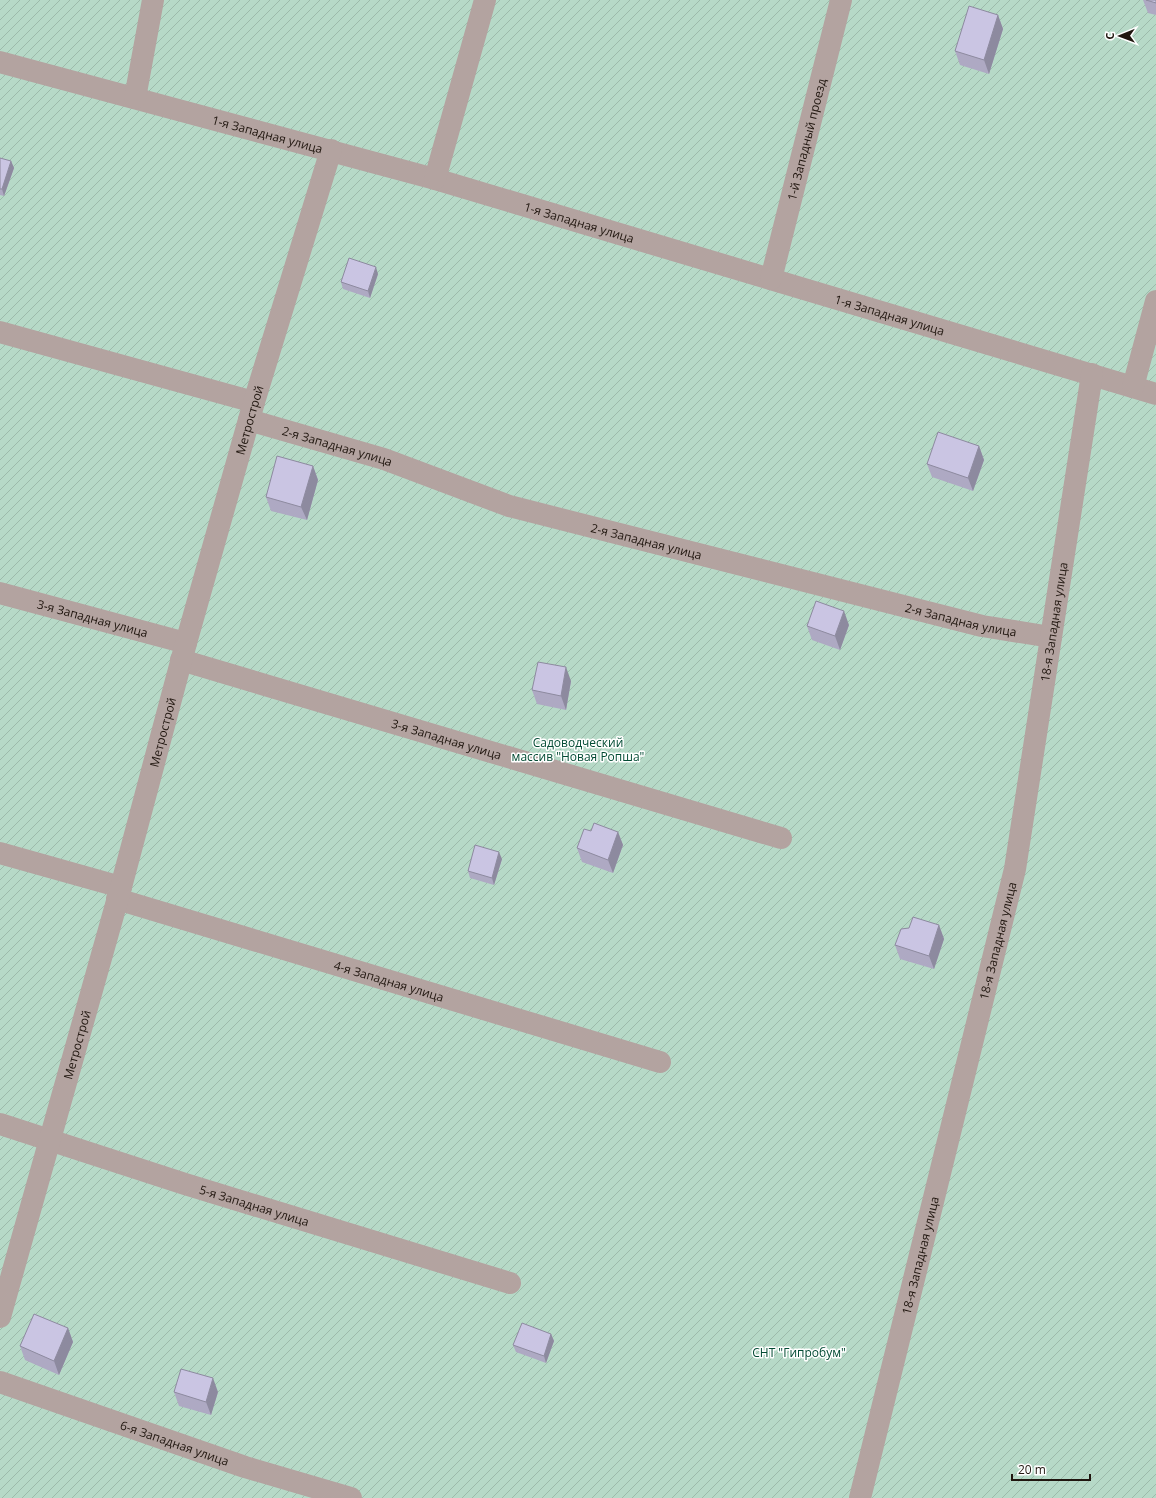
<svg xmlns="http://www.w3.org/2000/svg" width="1156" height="1498" font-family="'Open Sans',sans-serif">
<defs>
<pattern id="garden-furrows" width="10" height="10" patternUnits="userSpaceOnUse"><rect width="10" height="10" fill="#b6d9c7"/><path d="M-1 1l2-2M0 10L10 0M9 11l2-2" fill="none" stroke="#9cbaaa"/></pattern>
</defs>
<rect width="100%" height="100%" fill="#fbdcc9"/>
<!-- garden -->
<path fill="url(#garden-furrows)" d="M0 0H1156V1498H0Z"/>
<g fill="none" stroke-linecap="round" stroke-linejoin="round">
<!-- minor -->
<g stroke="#b3a3a0" stroke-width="22">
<path id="s1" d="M0 62 435 179 1156 394"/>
<path d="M135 98 153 0"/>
<path d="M435 179 485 0"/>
<path id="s2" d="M771 279 841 0"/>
<path d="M0 332 254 402"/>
<path d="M1133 387 1156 301"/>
<path id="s3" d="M249 420 384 459 509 506 982 626 1051 637"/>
<path id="s4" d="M0 593 186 643"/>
<path id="s5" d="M181 660 781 838"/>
<path d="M0 853 121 887"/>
<path id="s6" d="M117 899 660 1062"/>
<path id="s7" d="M0 1124 185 1184 510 1283"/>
<path id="s8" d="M0 1317 121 887 186 643 254 402 331 150"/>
<path id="s9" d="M0 1382 245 1467 351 1498"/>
<path id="s10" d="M860 1498 1015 869 1092 374"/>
</g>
</g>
<!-- wall -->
<path fill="#aea9c3" d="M1143 0H1156V15L1148 13Z
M998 15 1003 29 989 74 960 65 955 51Z
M0 158 11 161 14 168 4 196 0 195Z
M378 274 370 298 343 289 341 282Z
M979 446 984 460 973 491 932 477 927 464Z
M313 466 318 480 307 520 271 511 266 497Z
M849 625 840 650 812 640 807 626Z
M571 681 566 710 537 704 532 690Z
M618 832 623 845 613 873 582 862 577 848Z
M502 859 494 885 470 878 468 871Z
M939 925 944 939 934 969 900 959 895 945 909 928Z
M68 1328 73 1342 59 1375 25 1360 20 1346Z
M551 1334 554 1341 546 1363 516 1352 513 1345Z
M174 1392H218L211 1415 179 1406Z"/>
<!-- shaded-wall -->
<path fill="#8d8a9f" d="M998 15 1003 29 989 74 984 60Z
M11 161 14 168 4 196 2 189Z
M376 267 378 274 370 298 368 291Z
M979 446 984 460 973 491 968 478Z
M313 466 318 480 307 520 301 507Z
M844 611 849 625 840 650 835 636Z
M566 667 571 681 566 710 561 696Z
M618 832 623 845 613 873 608 860Z
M499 852 502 859 494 885 492 878Z
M939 925 944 939 934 969 929 956Z
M68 1328 73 1342 59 1375 54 1361Z
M551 1334 554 1341 546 1363 544 1356Z
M213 1378 218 1392 211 1415 206 1402Z"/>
<!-- building -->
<path fill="#cac5e3" stroke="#8d8a9f" d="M1146 0H1156V3Z
M969 6 998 15 984 60 955 51Z
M0 158 11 161 2 189H0Z
M349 258 376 267 368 291 341 282Z
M938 432 979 446 968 478 927 464Z
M277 456 313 466 301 507 266 497Z
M816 601 844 611 835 636 807 626Z
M538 662 566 667 561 696 532 690Z
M594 823 618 832 608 860 577 848 584 829 591 831Z
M475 845 499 852 492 878 468 871Z
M913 917 939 925 929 956 895 945 901 929 909 928Z
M34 1314 68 1328 54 1361 20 1346Z
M522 1323 551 1334 544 1356 513 1345Z
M181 1369 213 1378 206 1402 174 1392Z"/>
<g text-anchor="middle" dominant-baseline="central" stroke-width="3" stroke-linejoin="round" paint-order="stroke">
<!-- street labels -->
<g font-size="12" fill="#20160f" stroke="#fff">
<text stroke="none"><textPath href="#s1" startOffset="277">1-я Западная улица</textPath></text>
<text stroke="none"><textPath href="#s2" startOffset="144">1-й Западный проезд</textPath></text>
<text stroke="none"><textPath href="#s1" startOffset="601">1-я Западная улица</textPath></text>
<text stroke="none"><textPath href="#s1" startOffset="925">1-я Западная улица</textPath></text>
<text stroke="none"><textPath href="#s8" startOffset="931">Метрострой</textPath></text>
<text stroke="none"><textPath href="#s3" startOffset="92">2-я Западная улица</textPath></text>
<text stroke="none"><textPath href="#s3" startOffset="416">2-я Западная улица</textPath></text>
<text stroke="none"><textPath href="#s4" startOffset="96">3-я Западная улица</textPath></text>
<text stroke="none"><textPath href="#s3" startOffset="740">2-я Западная улица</textPath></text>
<text stroke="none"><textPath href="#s10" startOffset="898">18-я Западная улица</textPath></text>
<text stroke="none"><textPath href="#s8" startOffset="607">Метрострой</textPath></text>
<text stroke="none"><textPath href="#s5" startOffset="277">3-я Западная улица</textPath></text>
<text stroke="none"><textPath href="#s10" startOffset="574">18-я Западная улица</textPath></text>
<text stroke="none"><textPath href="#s6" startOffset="284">4-я Западная улица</textPath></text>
<text stroke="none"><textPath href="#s8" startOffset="283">Метрострой</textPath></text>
<text stroke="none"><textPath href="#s7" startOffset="267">5-я Западная улица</textPath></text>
<text stroke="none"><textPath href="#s10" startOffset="250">18-я Западная улица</textPath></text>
<text stroke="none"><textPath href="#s9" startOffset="185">6-я Западная улица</textPath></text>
</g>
<!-- park labels -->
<g font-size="12" fill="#024b33" stroke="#fff">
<text x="578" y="742">Садоводческий<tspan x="578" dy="14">массив "Новая Ропша"</tspan></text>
<text x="799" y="1352">СНТ "Гипробум"</text>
</g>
</g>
<!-- north arrow -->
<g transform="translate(1120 36) rotate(269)" stroke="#ffffff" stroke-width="3" paint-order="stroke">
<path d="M0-3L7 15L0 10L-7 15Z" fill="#20160f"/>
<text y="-6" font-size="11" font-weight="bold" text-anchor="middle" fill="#20160f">С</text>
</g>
<!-- scale -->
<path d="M1012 1474v6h78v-6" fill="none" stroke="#20160f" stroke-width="2"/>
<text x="1018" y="1474" font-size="12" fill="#20160f" stroke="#ffffff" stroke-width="3" paint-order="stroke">20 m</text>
</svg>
